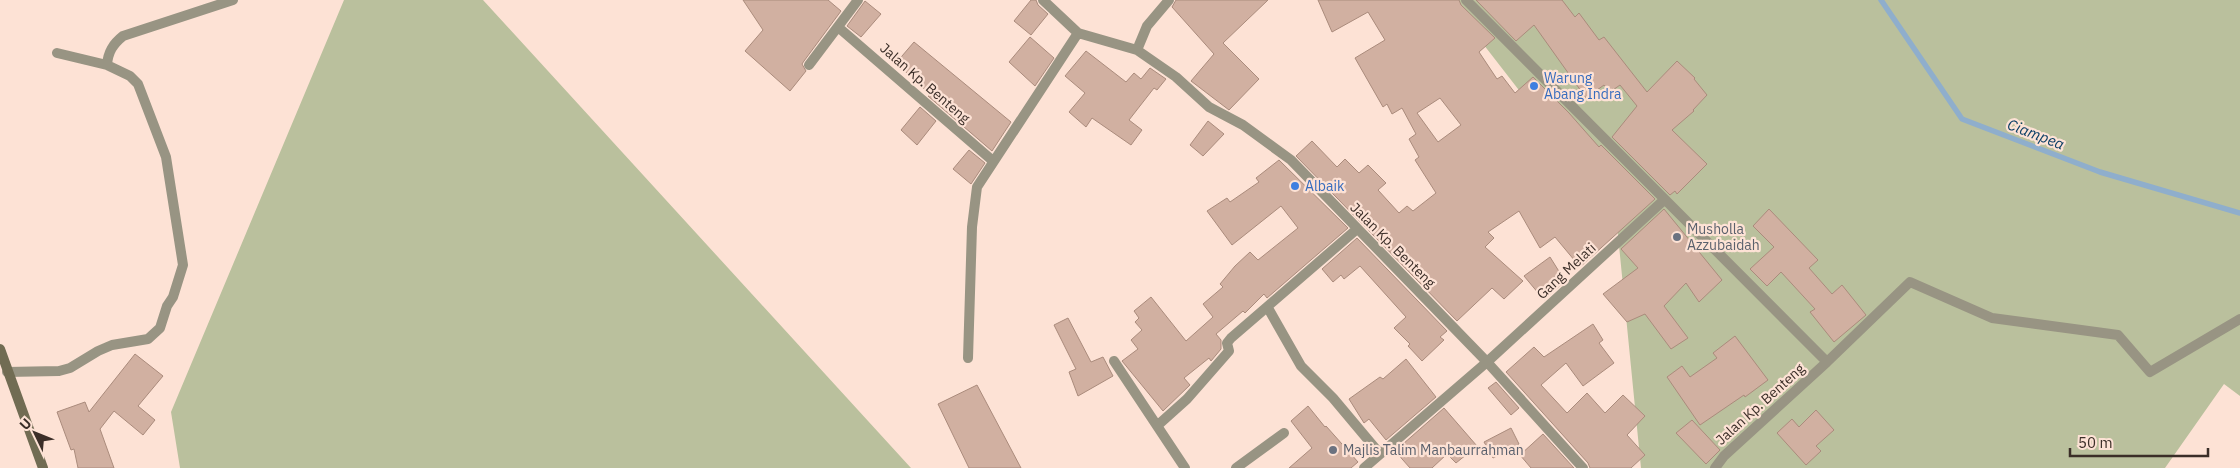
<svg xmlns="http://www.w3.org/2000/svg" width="2240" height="468" font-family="'IBM Plex Sans',sans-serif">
<rect width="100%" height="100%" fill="#fde2d5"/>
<!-- green -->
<path fill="#bac09d" d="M344 0H483L911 468H180L171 412Z
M1449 0H2240V396L2224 384 2165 468H1641L1616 215Z"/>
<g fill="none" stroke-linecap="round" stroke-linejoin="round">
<!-- stream -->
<path stroke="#8faecc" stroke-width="5.5" d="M1881 0 1962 119 2100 172 2240 213"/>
</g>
<!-- building -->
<path fill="#d1b0a1" stroke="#aa8b7c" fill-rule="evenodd" d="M743 0H828L841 11 804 61 802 64 806 71 790 91 745 51 763 30Z
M1031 0H1036L1038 5 1048 14 1031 35 1014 21Z
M1176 0H1268L1223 43 1259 79 1229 110 1191 81 1214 54 1172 7Z
M1318 0H1459L1461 5 1495 38 1479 52 1497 79 1502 76 1515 93 1533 77 1569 113 1599 147 1601 145 1655 199 1580 267 1555 237 1540 248 1519 211 1488 232 1494 238 1485 247 1523 281 1504 299 1492 288 1457 321 1296 156 1312 141 1337 167 1345 159 1359 173 1368 165 1386 183 1378 190 1399 213 1407 206 1413 211 1436 193 1415 160 1419 157 1409 139 1416 134 1402 108 1392 114 1387 104 1383 107 1355 58 1385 40 1368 12 1332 32ZM1440 98 1461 125 1438 142 1417 113Z
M1476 0H1562L1575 17 1579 13 1599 40 1604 37 1647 92 1677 61 1695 78 1694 79 1707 95 1693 110 1694 111 1672 130 1707 164 1677 194 1675 191 1670 195 1612 137 1637 106 1620 85 1610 92 1604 85 1586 98 1534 25 1516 41Z
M865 1 881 14 861 37 847 26Z
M1030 37 1054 58 1035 86 1009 62Z
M914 42 1011 122 992 151 928 96 930 94 896 63Z
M1086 51 1126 82 1134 73 1141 79 1150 68 1166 79 1157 90 1154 88 1129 120 1142 130 1131 145 1092 118 1086 127 1069 112 1085 93 1065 76Z
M920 107 936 121 917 145 901 130Z
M1208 121 1224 134 1203 156 1190 145Z
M969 150 985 163 971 184 953 169Z
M1279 160 1348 228 1267 298 1264 294 1245 313 1243 311 1216 334 1221 340V349L1211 361 1209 358 1184 378 1190 385 1163 411 1122 361 1138 349 1131 340 1142 330 1135 322 1139 318 1134 311 1151 297 1186 341 1213 317 1203 304 1223 287 1220 284 1235 266 1250 252 1258 260 1298 228 1281 206 1232 245 1207 211 1227 198 1230 202 1259 182 1256 178Z
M1664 209 1722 280 1699 302 1686 283 1664 306 1688 338 1671 349 1645 314 1627 322 1603 294 1638 268 1621 249Z
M1769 209 1818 260 1809 268 1832 294 1842 285 1866 315 1834 342 1810 312 1815 309 1781 272 1767 286 1750 269 1774 247 1753 226Z
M1357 238 1447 331 1440 337 1444 340 1422 361 1408 346 1410 344 1394 328 1406 317 1360 266 1344 279 1341 275 1333 282 1322 269Z
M1550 257 1565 281 1544 300 1524 276Z
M1068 318 1091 362 1103 357 1113 376 1078 396 1069 372 1076 369 1054 325Z
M1593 324 1603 340 1599 343 1614 363 1583 386 1566 363 1541 385 1567 413 1587 393 1605 413 1623 395 1645 416 1627 435 1645 455 1631 468H1590L1588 463 1506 372 1534 347 1544 357Z
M1735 336 1768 380 1745 397 1744 395 1700 425 1667 377 1682 366 1690 377 1717 358 1713 353Z
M135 354 163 376 138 406 155 420 143 435 114 411 100 429 114 468H78L74 449 71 450 57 412 85 402 89 412Z
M1406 359 1436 397 1386 440 1369 419 1364 423 1349 399 1380 377 1383 379Z
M1496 382 1519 408 1511 415 1488 388Z
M977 385 1021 468H969L938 404Z
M1308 406 1325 427 1326 426 1358 462 1351 468H1289L1312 448 1291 421Z
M1444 408 1477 446 1456 463 1447 454 1432 468H1410L1395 451Z
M1816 410 1834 430 1816 446 1821 451 1806 465 1777 433 1792 419 1799 427Z
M1692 420 1720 450 1706 464 1676 433Z
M1511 428 1519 444 1493 458 1484 442Z
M1543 434 1574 468H1531L1520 455Z"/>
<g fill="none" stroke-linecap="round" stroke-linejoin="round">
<!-- minor -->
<path stroke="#989483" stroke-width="10" d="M1043 0 1078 33 1137 50 1176 77 1209 107 1243 125 1291 160 1487 362 1583 468
M1466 0 1827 362
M838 27 993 161
M1137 50 1147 26 1169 0
M57 53 107 65
M809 65 858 0
M1268 308 1301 366 1333 398 1380 454
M968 358 972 227 977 187 1078 33
M1114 361 1185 468
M7 372 59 371 70 368 98 351 112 345 148 339 160 328 167 306 173 297 183 265 166 157 138 84 130 76 107 65C108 52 113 44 123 36L233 0
M1158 425 1187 399 1229 351 1227 343 1231 338 1357 229
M1236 468 1284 433
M1364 468 1487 362 1664 200
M1715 468 1724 456 1827 362 1910 282 1992 318 2118 335 2150 372 2240 319"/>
<!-- secondary -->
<path stroke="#716c53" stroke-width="10" d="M0 349 43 468"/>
</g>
<!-- markers -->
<g fill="#3f7fe0" stroke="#fde2d5" stroke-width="2">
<circle cx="1534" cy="86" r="5"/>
<circle cx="1295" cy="186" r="5"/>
</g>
<g fill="#6b7280" stroke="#fde2d5" stroke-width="2">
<circle cx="1677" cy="237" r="5"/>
<circle cx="1333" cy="450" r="5"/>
</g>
<g text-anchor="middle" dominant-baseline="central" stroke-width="4.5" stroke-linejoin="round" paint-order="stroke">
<!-- shop labels -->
<g font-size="14" fill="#366cbe" stroke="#fde2d5" text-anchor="start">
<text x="1544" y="78">Warung<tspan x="1544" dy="16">Abang Indra</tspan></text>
<text x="1305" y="186">Albaik</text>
</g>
<!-- street labels -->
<g font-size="14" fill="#3b2e28" stroke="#fde2d5">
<text transform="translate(925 83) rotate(41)">Jalan Kp. Benteng</text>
<text transform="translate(1393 245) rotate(45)">Jalan Kp. Benteng</text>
<text transform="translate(1566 271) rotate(-43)">Gang Melati</text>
<text transform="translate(1760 404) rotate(-42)">Jalan Kp. Benteng</text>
</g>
<!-- worship labels -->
<g font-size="14" fill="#5b616d" stroke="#fde2d5" text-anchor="start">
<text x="1687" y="229">Musholla<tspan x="1687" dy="16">Azzubaidah</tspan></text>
<text x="1343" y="450">Majlis Talim Manbaurrahman</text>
</g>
<!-- water labels -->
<g font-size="15" font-style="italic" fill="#0b3e66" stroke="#fde2d5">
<text transform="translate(2036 134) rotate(21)">Ciampea</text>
</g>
</g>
<!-- north arrow -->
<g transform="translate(35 433) rotate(313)" stroke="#fde2d5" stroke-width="4" paint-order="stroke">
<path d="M0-4L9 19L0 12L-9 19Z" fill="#3b2e28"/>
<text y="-8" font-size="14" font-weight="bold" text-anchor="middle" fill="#3b2e28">U</text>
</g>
<!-- scale -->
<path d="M2070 448v8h138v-8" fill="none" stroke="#3b2e28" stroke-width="2.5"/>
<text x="2078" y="448" font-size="15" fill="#3b2e28" stroke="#fde2d5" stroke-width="4" paint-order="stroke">50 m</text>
</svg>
